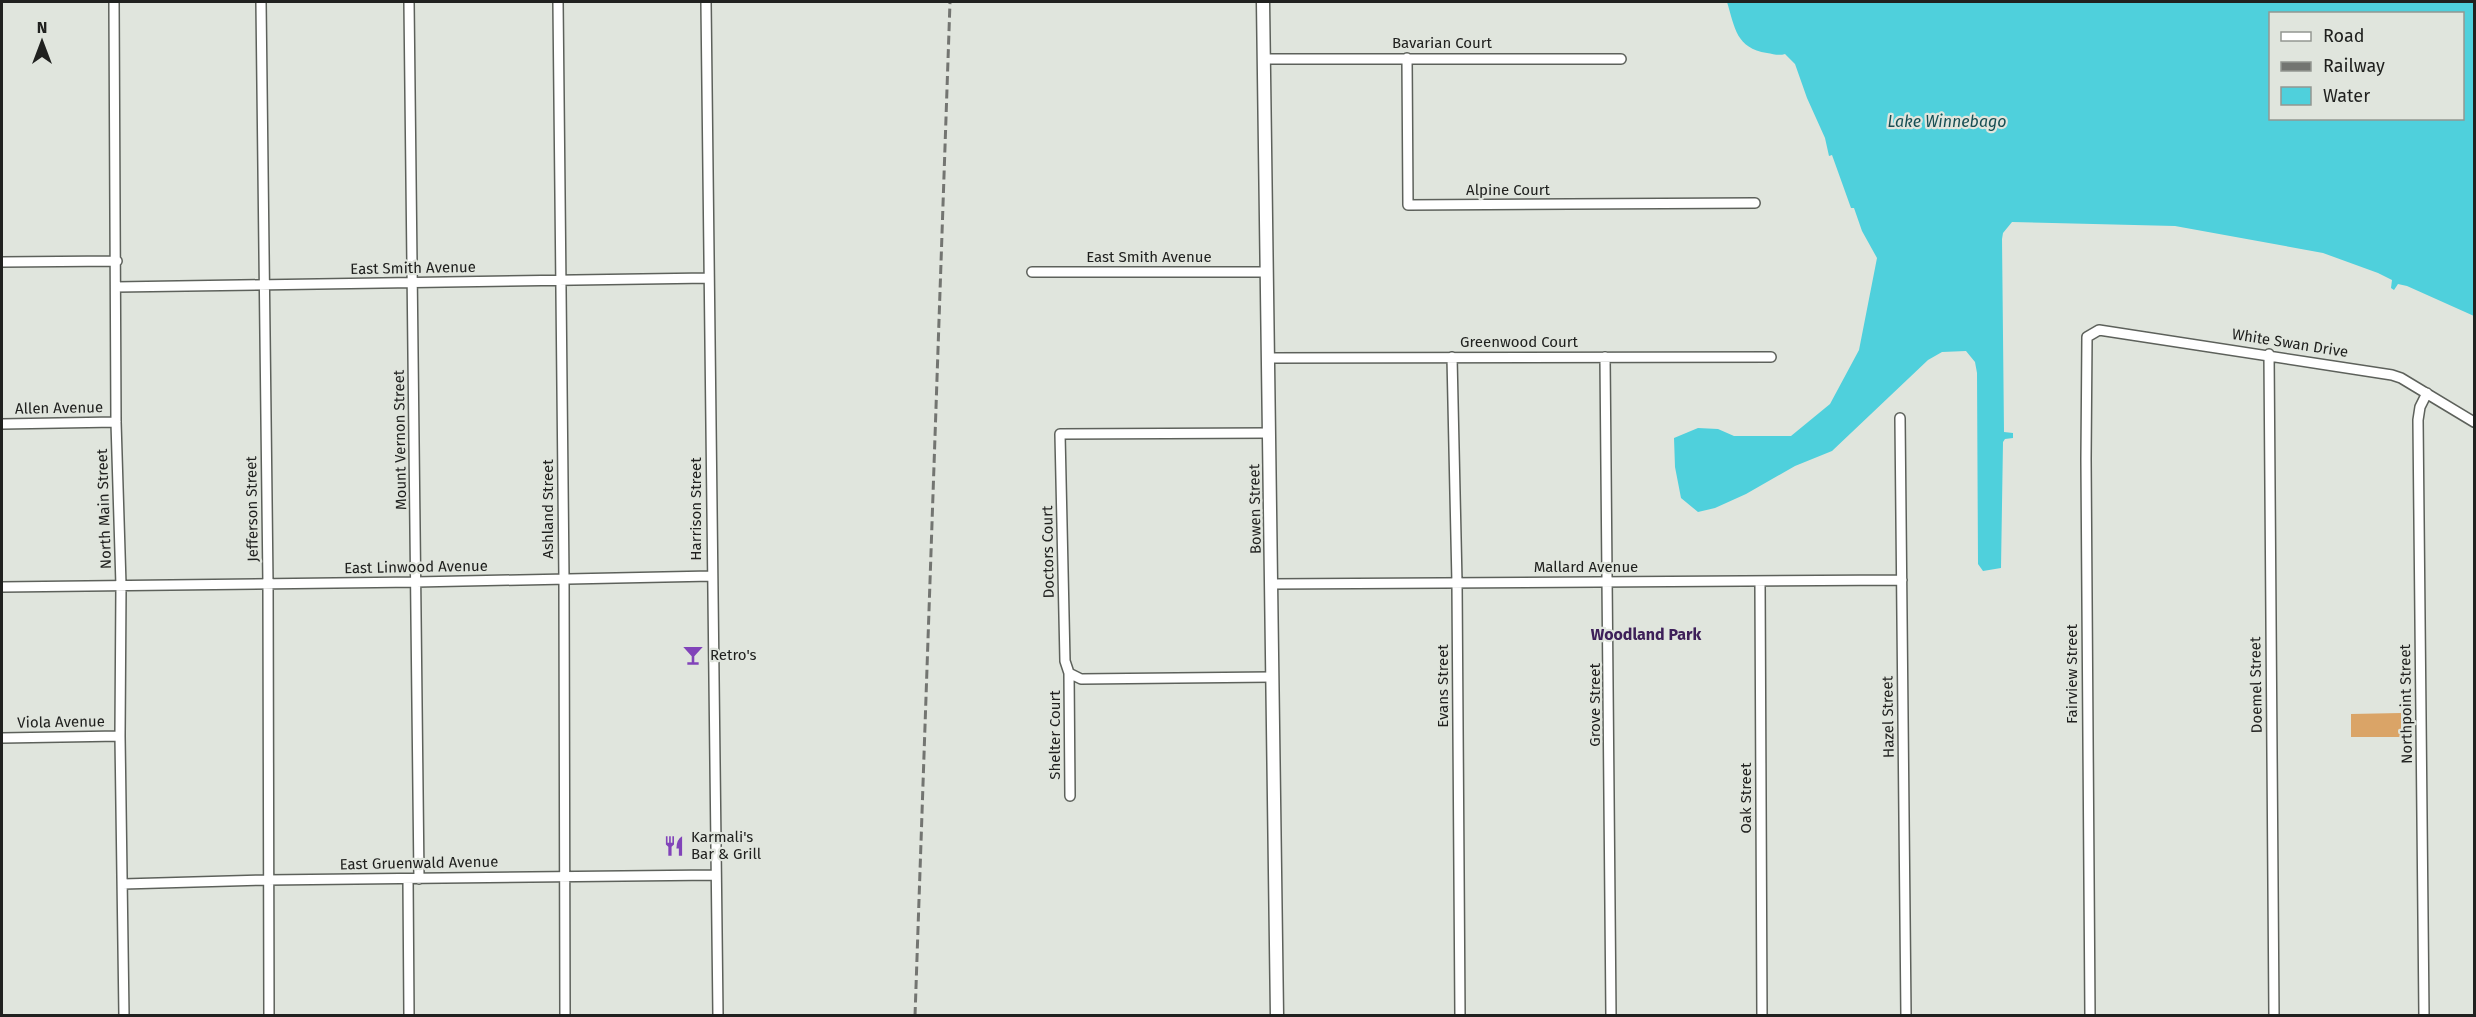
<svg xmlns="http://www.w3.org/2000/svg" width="2476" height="1017" font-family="'Fira Sans',sans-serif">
<rect width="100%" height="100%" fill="#e0e5dd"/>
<!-- green -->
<path fill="#daa467" d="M2401 713V737H2351V714Z"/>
<!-- water -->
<path fill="#4fd0dc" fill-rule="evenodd" d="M1727 2H2474V316L2407 286 2398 284 2394 290 2391 288 2392 280 2378 273 2323 253 2175 226 2012 222 2003 233 2002 239 2004 432 2013 433V438L2005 439 2003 442 2001 568 1983 571 1978 564 1977 373 1975 362 1966 351 1942 352 1928 360 1832 451 1795 466 1746 494 1715 508 1698 512 1681 498 1675 467 1674 438 1698 428 1718 429 1734 436H1791L1830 404 1859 350 1877 258 1862 231 1854 208H1851L1832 155 1829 156 1825 138 1807 98 1795 64 1785 54C1779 56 1773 54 1767 53 1736 48 1735 28 1727 2ZM2270 14H2462V118H2270Z"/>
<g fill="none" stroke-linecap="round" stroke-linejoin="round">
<!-- street casing -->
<g stroke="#5d615b" stroke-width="12">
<path id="street" d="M114 2 116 422 121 585 120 736 124 1016
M261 2 268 584 269 1016
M409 2 419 879
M558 2 564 579 565 1016
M706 2 718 1016
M1407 58 1408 205 1755 203
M1264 59H1621
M2 262 117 261
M1032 272H1267
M116 287 709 278
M2269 354 2274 1016
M1452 357 1457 583 1460 1016
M1605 357 1611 1016
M1268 358 1771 357
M1900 418 1906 1016
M2 424 116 422
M1269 433 1060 434 1065 661 1069 673 1081 679 1272 677
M1760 581 1762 1016
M1271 584 1902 580
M2 587 416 582 712 576
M1069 673 1070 796
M2 738 120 736
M408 879 409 1016
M123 884 267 880 715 875
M2090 1016 2086 459 2087 337 2099 330 2392 375 2401 378 2474 422
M2424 1016 2418 420 2420 407 2427 393"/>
</g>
<!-- secondary casing -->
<g stroke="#5d615b" stroke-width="15">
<path id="secondary" d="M1263 2 1277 1016"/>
</g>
<!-- street -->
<use href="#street" stroke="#fff" stroke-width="9"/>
<!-- secondary -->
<use href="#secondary" stroke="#fff" stroke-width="12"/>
<!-- rail -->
<path stroke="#737571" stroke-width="3" stroke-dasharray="9 4.5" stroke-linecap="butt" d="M915 1016 950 2"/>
</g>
<!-- icons -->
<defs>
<g id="bar-bare" transform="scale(1.62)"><path d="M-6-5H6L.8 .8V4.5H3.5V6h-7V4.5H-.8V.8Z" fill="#8143b9" stroke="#e0e5dd" stroke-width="2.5" paint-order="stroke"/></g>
<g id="restaurant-bare" transform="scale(1.62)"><path d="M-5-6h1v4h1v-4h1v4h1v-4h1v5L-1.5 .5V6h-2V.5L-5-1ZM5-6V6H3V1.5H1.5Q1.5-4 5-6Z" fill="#8143b9" stroke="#e0e5dd" stroke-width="2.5" paint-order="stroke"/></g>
</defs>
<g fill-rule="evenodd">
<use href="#bar-bare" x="693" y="655"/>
<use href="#restaurant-bare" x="674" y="846"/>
</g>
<g text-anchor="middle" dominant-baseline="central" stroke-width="4.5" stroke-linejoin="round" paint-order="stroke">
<!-- street labels -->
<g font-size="15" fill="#20211f" stroke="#e0e5dd">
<text x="1442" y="43">Bavarian Court</text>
<text x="1508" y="190">Alpine Court</text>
<text x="1149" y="257">East Smith Avenue</text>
<text transform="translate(413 268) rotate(-1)">East Smith Avenue</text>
<text x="1519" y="342">Greenwood Court</text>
<text transform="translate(2290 343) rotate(9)">White Swan Drive</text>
<text transform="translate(59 408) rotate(-1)">Allen Avenue</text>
<text transform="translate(400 440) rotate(-91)">Mount Vernon Street</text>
<text transform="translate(104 509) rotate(-92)">North Main Street</text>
<text transform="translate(252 509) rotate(-91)">Jefferson Street</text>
<text transform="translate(548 509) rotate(-90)">Ashland Street</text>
<text transform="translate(696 509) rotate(-90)">Harrison Street</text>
<text transform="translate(1255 509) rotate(-91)">Bowen Street</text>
<text transform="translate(1048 552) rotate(-91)">Doctors Court</text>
<text transform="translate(416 567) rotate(-1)">East Linwood Avenue</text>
<text x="1586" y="567">Mallard Avenue</text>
<text transform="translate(2072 674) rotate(-90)">Fairview Street</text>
<text transform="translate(2256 685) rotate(-91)">Doemel Street</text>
<text transform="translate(1443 686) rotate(-90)">Evans Street</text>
<text transform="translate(2406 704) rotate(-91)">Northpoint Street</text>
<text transform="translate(1595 705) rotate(-90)">Grove Street</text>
<text transform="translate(1888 717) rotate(-91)">Hazel Street</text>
<text transform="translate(61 722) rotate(-1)">Viola Avenue</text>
<text transform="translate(1055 735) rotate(-90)">Shelter Court</text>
<text transform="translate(1746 798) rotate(-90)">Oak Street</text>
<text transform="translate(419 863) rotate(-1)">East Gruenwald Avenue</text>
</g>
<!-- poi labels -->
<g font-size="15" fill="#20211f" stroke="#e0e5dd" text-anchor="start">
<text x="710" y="655">Retro's</text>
<text x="691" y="837">Karmali's<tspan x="691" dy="17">Bar &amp; Grill</tspan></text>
</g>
<!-- water labels -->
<g font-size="16" font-style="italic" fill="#164e53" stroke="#e0e5dd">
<text x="1947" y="121">Lake Winnebago</text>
</g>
<!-- neighbourhood labels -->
<g font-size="16" font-weight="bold" fill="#3e2059" stroke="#e0e5dd">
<text x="1646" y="634">Woodland Park</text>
</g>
</g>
<!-- border -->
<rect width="2476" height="1017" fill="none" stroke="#20211f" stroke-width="6"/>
<!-- legend -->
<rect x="2269" y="12" width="195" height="108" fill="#e0e5dd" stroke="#939791" stroke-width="1.5"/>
<rect x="2281" y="32" width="30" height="9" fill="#ffffff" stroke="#939791" stroke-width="1.5"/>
<text x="2323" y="42" font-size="18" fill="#20211f">Road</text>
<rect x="2281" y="62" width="30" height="9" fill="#737571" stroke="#939791" stroke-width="1.5"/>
<text x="2323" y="72" font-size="18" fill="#20211f">Railway</text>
<rect x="2281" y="87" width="30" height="18" fill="#4fd0dc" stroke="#939791" stroke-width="1.5"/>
<text x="2323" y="102" font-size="18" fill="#20211f">Water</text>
<!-- north arrow -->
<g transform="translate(42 42)" stroke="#e0e5dd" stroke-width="4.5" paint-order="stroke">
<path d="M0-4.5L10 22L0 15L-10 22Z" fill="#20211f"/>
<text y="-9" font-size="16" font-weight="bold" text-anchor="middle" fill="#20211f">N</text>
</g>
</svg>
